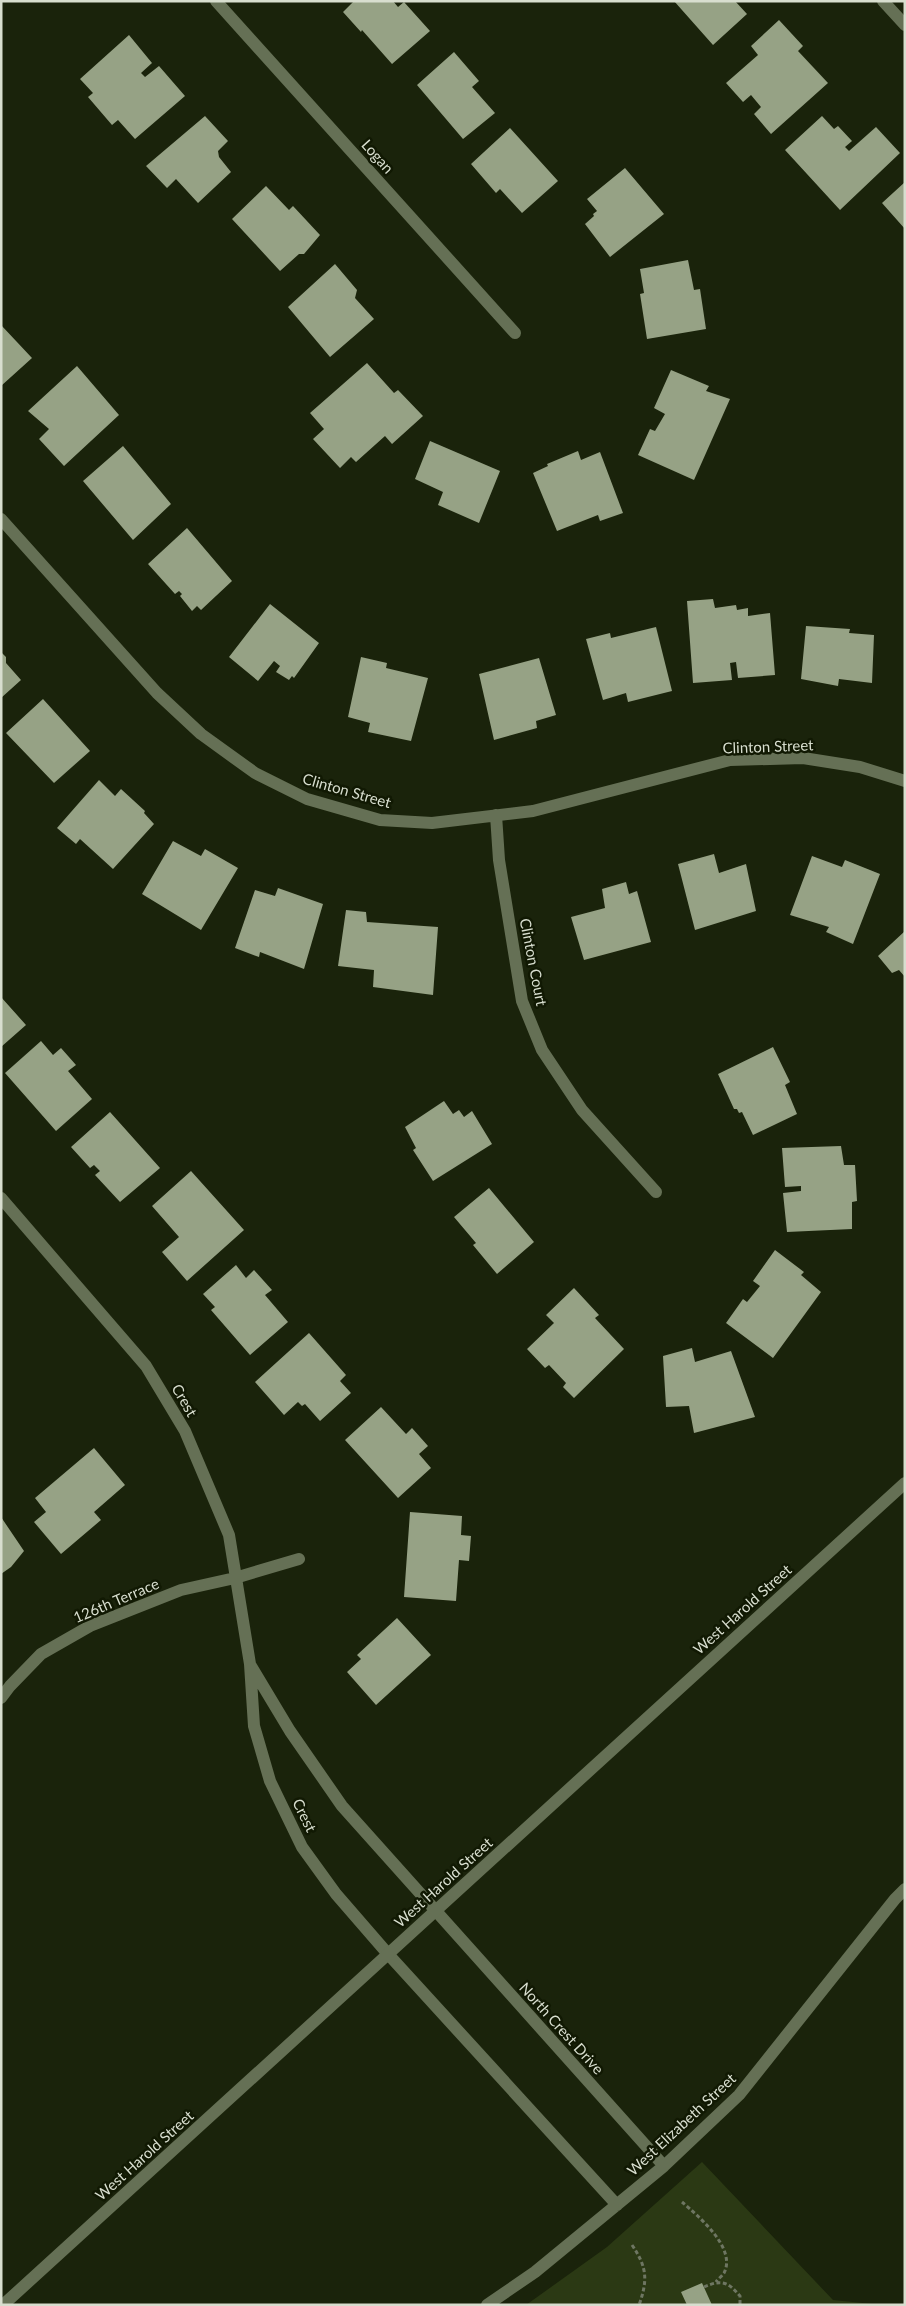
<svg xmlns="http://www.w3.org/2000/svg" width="906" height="2306" font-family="Lato,sans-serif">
<rect width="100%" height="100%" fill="#1a230b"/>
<!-- green -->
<path fill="#2b3914" d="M702 2162 833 2300 882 2305H526L607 2247Z"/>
<!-- building -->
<path fill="#96a285" d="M354 1H393L398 7 404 2 430 31 392 64 362 30 361 32 343 12Z
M674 1H735L747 14 713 45Z
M779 20 803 46 798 51 828 83 771 134 754 114 761 107 751 95 743 102 726 83 758 55 751 46Z
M129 35 152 63 141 73 145 77 159 66 185 96 135 139 118 120 112 125 88 97 93 93 80 79Z
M454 52 479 81 472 87 495 113 463 139 417 85Z
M205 116 228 141 218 151 219 157 231 172 198 203 176 179 167 188 146 166Z
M822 116 834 129 838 126 852 141 845 147 849 151 876 127 900 153 840 210 785 150Z
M510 128 558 181 522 213 500 189 496 193 471 164Z
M625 168 664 214 610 257 585 224 594 216 593 214 597 211 587 199Z
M905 182V229L882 203Z
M266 186 289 210 293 206 320 235 304 254H299L280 271 232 219Z
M688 260 694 290 700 289 706 329 647 339 640 294 644 293 640 269Z
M335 264 357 290 355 298 374 319 330 357 288 307Z
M1 325 32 358 1 386Z
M367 363 394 393 398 390 423 416 392 444 385 436 356 462 351 457 340 468 313 439 324 429 310 413Z
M77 366 119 415 64 466 39 439 49 429 28 411Z
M671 370 709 386 706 391 730 399 694 480 638 455 650 429 655 431 665 414 654 408Z
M430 441 500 471 479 523 438 505 443 492 415 479Z
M123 446 171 504 133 540 83 481Z
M578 451 581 460 600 452 623 513 600 521 598 515 557 531 533 473 548 466 547 464Z
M187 528 232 581 201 610 197 606 192 611 180 596 182 594 179 591 175 594 148 564Z
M713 599 715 608 736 605 737 610 748 608V616L770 613 775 675 738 678 736 662 730 663 732 680 693 683 687 601Z
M270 604 319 643 294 678 292 676 289 680 276 672 280 666 274 661 258 681 229 657Z
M806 626 850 629 849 633 874 635 872 683 839 679 838 686 801 679Z
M656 627 672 691 628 702 626 693 603 700 586 639 610 633 611 638Z
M1 652 6 657V663L21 680 1 698Z
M361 657 387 663 386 668 428 678 411 741 368 732 370 723 348 717Z
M539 658 556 715 536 721 537 728 494 740 479 674Z
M43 699 90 751 54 783 6 733Z
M99 780 115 796 121 789 145 811 144 813 154 824 113 869 80 839 76 844 57 828Z
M173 841 201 856 205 849 238 868 201 930 142 894Z
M714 854 719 873 746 864 756 911 695 930 678 864Z
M812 856 842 867 845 860 880 874 853 944 826 932 829 927 790 915Z
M626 882 629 894 637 891 651 942 584 960 571 917 605 908 602 889Z
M278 888 323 904 304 969 260 952 259 957 235 948 255 890 275 896Z
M346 910 366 912 367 922 438 927 433 995 373 987 374 970 338 966Z
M905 931V977L899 970 892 973 878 956Z
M1 997 26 1025 1 1047Z
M41 1041 53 1055 61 1048 76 1065 68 1071 92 1099 56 1131 5 1073Z
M773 1047 790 1082 785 1085 797 1114 753 1135 742 1112 739 1113 737 1109H734L718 1074Z
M444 1101 453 1114 459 1110 464 1117 472 1111 492 1144 433 1181 413 1150 416 1148 405 1127Z
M110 1112 160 1168 120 1202 95 1175 100 1171 94 1165 90 1168 71 1147Z
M841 1146 844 1165H855L857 1201 852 1202V1229L787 1232 783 1193 801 1191V1186L785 1187 782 1148Z
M191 1171 244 1230 187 1281 162 1252 179 1237 152 1206Z
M489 1188 534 1242 497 1274 473 1245 476 1243 454 1217Z
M775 1250 804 1272 801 1275 821 1292 773 1358 726 1323 743 1299 747 1302 760 1286 753 1281Z
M236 1265 246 1278 254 1270 272 1290 265 1295 288 1322 250 1355 211 1310 215 1307 203 1294Z
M574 1288 599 1315 595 1318 624 1349 574 1398 563 1387 566 1383 549 1365 545 1368 527 1349 554 1323 546 1315Z
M309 1333 346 1375 340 1381 351 1393 320 1421 305 1404 302 1406 298 1402 284 1415 255 1382Z
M692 1348 695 1362 731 1351 755 1417 694 1433 689 1406 666 1407 663 1356Z
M381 1407 406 1434 412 1428 428 1446 419 1454 431 1468 398 1498 345 1440Z
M94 1448 125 1485 94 1512 101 1520 61 1554 34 1522 46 1512 35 1498Z
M410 1512 462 1516 461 1535 471 1536 469 1561 459 1560 456 1601 404 1597Z
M1 1517 24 1551 11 1567 1 1574Z
M397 1618 431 1655 376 1705 347 1672 361 1659 357 1655Z
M702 2283 712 2305H687L681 2292Z"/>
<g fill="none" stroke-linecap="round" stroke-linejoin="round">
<!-- path -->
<path stroke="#6e7662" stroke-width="3" stroke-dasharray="4 2.5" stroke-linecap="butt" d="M682 2202C698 2216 737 2248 724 2273 722 2276 718 2279 716 2282
M632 2245C647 2267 648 2280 639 2305
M704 2287C722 2279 728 2282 740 2296V2305"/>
<!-- minor -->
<path stroke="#657055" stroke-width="12" d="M216 1 515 333
M883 1 905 25
M1 519 157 693 201 734 255 773 307 799 380 820 432 823 533 811 730 760 803 758 860 767 905 781
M496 815 499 860 522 1001 542 1050 582 1110 656 1192
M1 1198 146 1366 185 1431 229 1535 250 1664 254 1726 270 1781 302 1847 336 1894 388 1954 617 2205
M251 1666 290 1731 342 1806 664 2166
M1 1698 10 1686 41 1654 90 1626 181 1590 235 1578 299 1559
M487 2305 535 2272 664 2166 739 2095 895 1899 905 1889"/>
<!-- secondary -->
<path stroke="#657055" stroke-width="12" d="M3 2305 905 1483"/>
</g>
<g text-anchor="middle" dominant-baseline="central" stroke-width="5" stroke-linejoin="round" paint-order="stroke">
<!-- street labels -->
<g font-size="15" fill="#d8decf" stroke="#111903">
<text transform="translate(378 156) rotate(48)">Logan</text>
<text transform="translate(768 746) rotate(-2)">Clinton Street</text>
<text transform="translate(347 790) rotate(16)">Clinton Street</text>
<text transform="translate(534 962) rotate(79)">Clinton Court</text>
<text transform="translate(185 1400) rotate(60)">Crest</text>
<text transform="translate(116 1600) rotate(-23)">126th Terrace</text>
<text transform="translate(742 1609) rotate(-42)">West Harold Street</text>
<text transform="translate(305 1815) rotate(64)">Crest</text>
<text transform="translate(443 1882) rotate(-42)">West Harold Street</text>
<text transform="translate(562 2028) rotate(48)">North Crest Drive</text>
<text transform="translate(681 2124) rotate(-43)">West Elizabeth Street</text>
<text transform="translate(144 2155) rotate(-42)">West Harold Street</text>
</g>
</g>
<!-- border -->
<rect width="906" height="2306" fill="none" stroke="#d8decf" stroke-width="5"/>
</svg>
